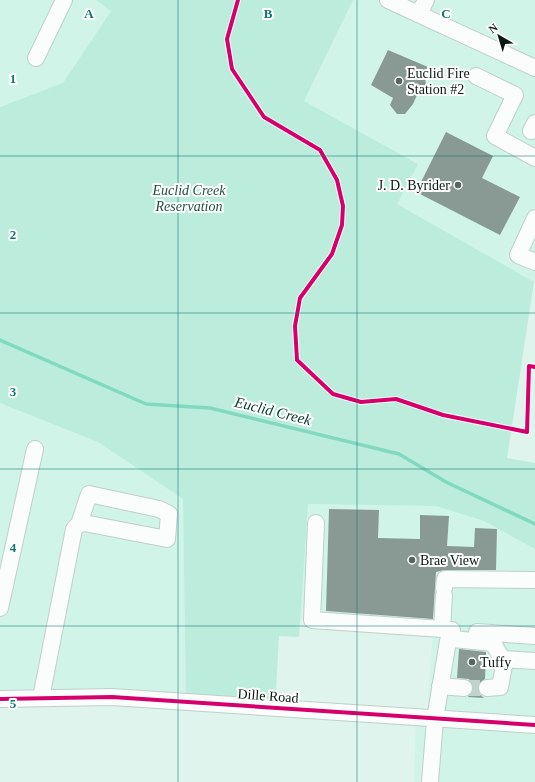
<svg xmlns="http://www.w3.org/2000/svg" width="535" height="782" font-family="'Times New Roman',serif">
<rect width="100%" height="100%" fill="#def4ec"/>
<!-- built -->
<path fill="#d0f5e8" d="M0 0H96L111 10 63 83 0 107Z
M353 0H535V283L397 204 417 163 304 101Z
M0 403 98 442 183 499 186 702 0 699Z
M308 504 436 506 484 521 535 549V782H414L416 717 427 718 433 629 300 619Z"/>
<!-- green -->
<path fill="#bbecdc" d="M96 0H353L304 101 418 164 397 204 534 282 507 458 535 463V549L484 521 436 506 308 504 299 637 279 636 275 708 186 702 183 499 98 442 0 403V107L63 83 111 11Z"/>
<g fill="none" stroke-linecap="round" stroke-linejoin="round">
<!-- stream -->
<path stroke="#82d9c0" stroke-width="3.5" d="M0 340 146 404 210 408 399 454 446 482 535 524"/>
</g>
<!-- building -->
<path fill="#899a94" d="M388 50 428 67 425 78 427 92 417 95 413 104 405 114H397L390 105 393 98 371 85Z
M446 132 493 156 482 178 520 197 500 235 416 192Z
M329 509 379 510 378 538 420 539V515L449 516 447 546 474 547 475 528 497 529 496 570H445L436 572 433 619 326 611Z
M459 649 486 652 485 679 479 684 478 688 479 694 484 698 468 697 473 689 472 684 469 679 457 678Z"/>
<g fill="none" stroke-linecap="round" stroke-linejoin="round">
<!-- minor-tunnel -->
<path stroke="#bed3cb" stroke-width="16" stroke-dasharray="16 8" stroke-linecap="butt" d="M464 688H487"/>
<!-- minor casing -->
<g stroke="#bed0ca" stroke-width="18">
<path id="minor" d="M388 0 535 68
M419 14 426 0
M36 58 64 0
M476 76 515 95 495 136 535 158
M531 131 535 123
M535 218 518 255 535 262
M316 523 312 620 442 629
M444 588 445 579 535 580
M444 595 442 629 452 630
M0 608 35 449
M477 632 535 636
M440 686 464 688
M487 688 500 687 505 660
M41 698 74 529 79 524 84 523 167 539 169 514 159 509 89 494 79 524
M0 699 112 697 535 725
M430 782 435 719 448 641 453 639 493 643 502 659 535 661"/>
</g>
<!-- minor -->
<use href="#minor" stroke="#fafdfc" stroke-width="16"/>
<!-- cycleway casing -->
<g stroke="#fff" stroke-width="6">
<path id="cycleway" d="M238 0 227 39 232 69 264 117 320 150 337 180 343 206 342 225 332 254 300 298 295 326 297 360 333 394 361 402 396 399 443 415 527 432 529 366 535 367
M0 699 112 697 535 725"/>
</g>
<!-- cycleway -->
<use href="#cycleway" stroke="#d6006c" stroke-width="4"/>
</g>
<!-- grid -->
<path fill="none" stroke="#0f766e" stroke-width="1" stroke-opacity="0.55" d="M178 0V782M357 0V782M0 156H535M0 313H535M0 469H535M0 626H535"/>
<!-- markers -->
<g fill="#54655f" stroke="#fff" stroke-width="1.5">
<circle cx="399" cy="81" r="4"/>
<circle cx="458" cy="185" r="4"/>
<circle cx="412" cy="560" r="4"/>
<circle cx="472" cy="662" r="4"/>
</g>
<g text-anchor="middle" dominant-baseline="central" stroke-width="4" stroke-linejoin="round" paint-order="stroke">
<!-- poi labels -->
<g font-size="14" fill="#091813" stroke="#fff" text-anchor="start">
<text x="407" y="73">Euclid Fire<tspan x="407" dy="16">Station #2</tspan></text>
<text x="450" y="185" text-anchor="end">J. D. Byrider</text>
<text x="420" y="560">Brae View</text>
<text x="480" y="662">Tuffy</text>
</g>
<!-- park labels -->
<g font-size="14" font-style="italic" fill="#215144" stroke="#fff">
<text x="189" y="190">Euclid Creek<tspan x="189" dy="16">Reservation</tspan></text>
</g>
<!-- street labels -->
<g font-size="14" fill="#091813" stroke="#fff">
<text transform="translate(268 696) rotate(4)">Dille Road</text>
</g>
<!-- water labels -->
<g font-size="15" font-style="italic" fill="#00372a" stroke="#fff">
<text transform="translate(273 411) rotate(14)">Euclid Creek</text>
</g>
</g>
<g font-size="13" text-anchor="middle" font-weight="bold" fill="#0f766e" stroke="#fff" stroke-width="4" stroke-linejoin="round" paint-order="stroke">
<text x="89" y="18">A</text>
<text x="268" y="18">B</text>
<text x="446" y="18">C</text>
<text x="13" y="83">1</text>
<text x="13" y="239">2</text>
<text x="13" y="396">3</text>
<text x="13" y="552">4</text>
<text x="13" y="708">5</text>
</g>
<!-- north arrow -->
<g transform="translate(499 36) rotate(322)" stroke="#ffffff" stroke-width="3" paint-order="stroke">
<path d="M0-3L7 15L0 10L-7 15Z" fill="#091813"/>
<text y="-6" font-size="11" font-weight="bold" text-anchor="middle" fill="#091813">N</text>
</g>
</svg>
